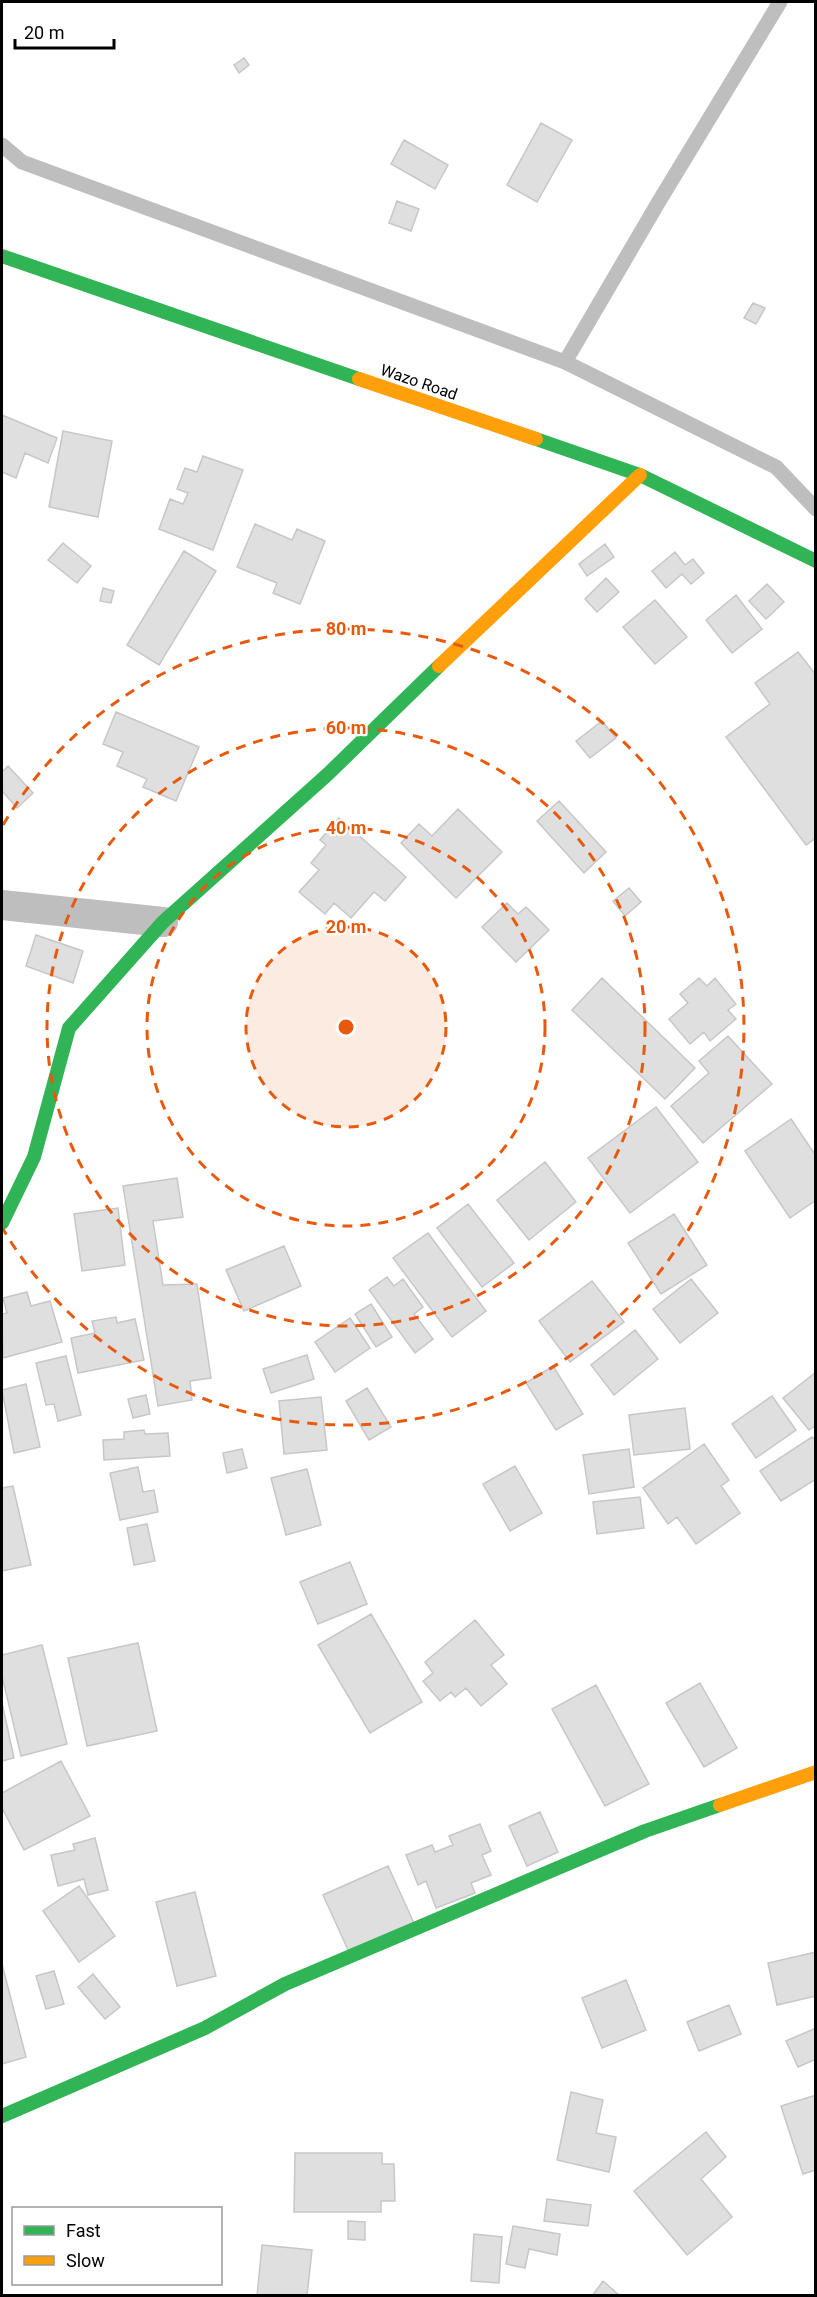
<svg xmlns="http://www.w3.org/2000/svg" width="817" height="2297" font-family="Roboto,sans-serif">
<rect width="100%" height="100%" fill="#fff"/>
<!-- building -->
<path fill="#dfdfdf" stroke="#c7c7c7" stroke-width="1.5" d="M244 58 249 65 239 73 234 65Z
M541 123 572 140 537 202 507 185Z
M404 140 448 165 435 189 391 164Z
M397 201 419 209 411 231 389 223Z
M753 303 765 308 756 324 744 318Z
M2 415 57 438 48 463 25 453 16 478 2 472Z
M63 431 112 441 98 517 49 507Z
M203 456 243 470 213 550 159 529 170 499 183 504 188 493 177 489 185 468 197 472Z
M255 524 292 540 297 529 325 541 300 604 273 593 277 583 237 567Z
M63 543 91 566 77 583 48 560Z
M605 544 614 557 587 576 579 564Z
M184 551 216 571 159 665 127 645Z
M675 552 685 565 693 559 704 573 691 584 682 574 666 588 652 571Z
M606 578 619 592 597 612 585 599Z
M767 584 784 602 766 619 749 601Z
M103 588 114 591 111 603 100 601Z
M736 595 762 629 732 653 706 620Z
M655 600 687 637 655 664 623 627Z
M798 652 816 675V838L806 845 726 737 770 704 755 683Z
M116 712 199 747 176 801 143 787 147 779 117 766 123 752 103 744Z
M602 721 616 738 590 758 576 741Z
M8 766 33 793 17 808 2 791V772Z
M559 801 606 852 584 873 537 821Z
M458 809 502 852 456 898 401 843 419 824 432 836Z
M339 818 406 877 385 901 374 892 351 918 334 903 325 914 299 892 319 870 311 863 326 845 320 840Z
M629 888 641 902 625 916 613 901Z
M507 903 518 914 526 907 549 930 516 962 482 927Z
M36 935 83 951 73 983 26 966Z
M602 978 695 1068 665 1099 572 1010Z
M699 978 707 986 715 978 736 1004 728 1010 736 1019 710 1041 704 1032 690 1044 669 1019 688 1003 680 994Z
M728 1036 772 1084 703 1143 671 1106 709 1073 699 1061Z
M656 1107 698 1162 630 1213 588 1158Z
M791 1119 816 1156V1200L790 1218 745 1151Z
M545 1162 576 1202 529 1240 497 1200Z
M177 1178 183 1217 153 1221 163 1285 197 1284 211 1378 190 1381 192 1400 158 1406 123 1186Z
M468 1204 514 1263 482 1287 437 1228Z
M118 1208 125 1265 82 1271 74 1214Z
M674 1214 707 1265 661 1294 628 1243Z
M428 1233 486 1311 452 1337 393 1258Z
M284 1246 301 1286 244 1311 226 1270Z
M387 1277 394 1286 403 1279 423 1307 414 1314 433 1339 415 1353 369 1290Z
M691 1279 718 1313 680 1343 653 1309Z
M592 1281 624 1322 570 1362 539 1321Z
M27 1292 31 1306 50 1301 62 1342 3 1358 2 1314 7 1313 3 1298Z
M371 1304 392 1337 376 1347 355 1314Z
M116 1317 117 1323 135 1319 144 1360 78 1373 71 1338 95 1333 92 1321Z
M350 1318 370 1348 335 1372 315 1342Z
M635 1330 658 1359 614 1395 591 1365Z
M307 1355 314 1379 271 1393 263 1369Z
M66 1356 81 1415 58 1421 54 1404 46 1405 36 1363Z
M553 1366 583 1414 556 1430 526 1383Z
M816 1372V1425L809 1430 783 1398Z
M26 1384 40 1447 14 1453 2 1390Z
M367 1388 391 1427 369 1440 346 1401Z
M146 1395 150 1414 133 1418 128 1399Z
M772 1396 796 1430 756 1458 732 1424Z
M321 1397 327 1450 284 1454 279 1401Z
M685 1408 690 1449 634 1455 629 1415Z
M144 1430 145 1434 168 1433 170 1456 104 1460 103 1440 124 1439V1432Z
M812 1437 816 1441V1479L781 1501 760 1471Z
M704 1444 729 1480 721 1486 740 1513 696 1544 677 1517 668 1524 643 1488Z
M242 1449 247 1468 227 1473 223 1453Z
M629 1449 634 1487 589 1494 583 1455Z
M515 1466 542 1513 510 1531 483 1484Z
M138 1467 143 1492 154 1490 158 1512 120 1520 110 1473Z
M307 1469 321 1525 286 1535 271 1478Z
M13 1486 31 1565 2 1571V1488Z
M640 1497 644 1528 597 1534 593 1502Z
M147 1524 155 1561 134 1565 127 1528Z
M350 1562 367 1604 318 1624 300 1582Z
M371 1614 422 1702 370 1733 318 1645Z
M475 1620 504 1655 491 1665 507 1684 481 1706 466 1688 455 1697 451 1692 440 1701 423 1681 433 1673 425 1662Z
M138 1643 157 1731 87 1746 68 1658Z
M42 1645 67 1744 21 1756 2 1676V1655Z
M700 1683 737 1748 704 1767 666 1703Z
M596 1685 649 1784 605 1806 552 1709Z
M2 1703 14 1758 2 1761Z
M61 1761 90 1816 24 1850 2 1808V1793Z
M540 1812 558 1852 527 1866 509 1826Z
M480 1824 491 1851 482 1855 491 1875 471 1883 475 1893 436 1908 426 1881 418 1885 406 1855 432 1845 435 1852 453 1845 449 1836Z
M95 1838 108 1890 88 1895 84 1879 58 1886 51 1855 75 1850 73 1844Z
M388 1866 414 1923 349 1952 323 1895Z
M79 1886 115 1936 79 1962 43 1911Z
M195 1892 216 1976 177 1986 156 1902Z
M816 1952V1996L777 2005 768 1963Z
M2 1964 26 2057 2 2064Z
M54 1971 64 2004 46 2009 36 1976Z
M93 1974 120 2007 105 2019 78 1987Z
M626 1980 646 2030 602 2048 582 1998Z
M729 2005 741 2034 699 2051 687 2022Z
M816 2028V2059L798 2067 786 2041Z
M571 2092 603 2100 596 2133 616 2137 609 2172 557 2160Z
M816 2095V2170L803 2174 781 2106Z
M706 2132 726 2157 701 2179 732 2217 687 2255 634 2191Z
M295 2153H382V2164H394L395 2201H381V2212H294Z
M547 2199 591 2205 588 2226 544 2221Z
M348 2221 365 2222V2240L348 2239Z
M513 2226 560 2234 557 2255 529 2249 525 2268 506 2264Z
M474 2234 502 2237 499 2283 471 2281Z
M262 2245 312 2250 307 2296H257Z
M603 2281 620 2296H592Z"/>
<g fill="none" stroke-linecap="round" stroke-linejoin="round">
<!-- lane -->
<path stroke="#bebebe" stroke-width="15" d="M2 145 22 162 565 362 776 467 816 509
M565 362 658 203 780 2"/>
<!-- street -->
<path stroke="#bebebe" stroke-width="30" d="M2 905 163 922"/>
<!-- fast -->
<path stroke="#30b455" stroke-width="14" d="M2 256 359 379
M536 439 640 475 816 561
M2 1223 34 1157 69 1028 163 922 328 774 439 666
M2 2116 205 2028 285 1984 645 1831 720 1805"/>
<!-- slow -->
<path stroke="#ff9f0a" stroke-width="14" d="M359 379 536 439
M439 666 640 475
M720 1805 816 1772"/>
</g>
<!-- distance rings -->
<circle cx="346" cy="1027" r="100" fill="#e8590c" fill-opacity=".12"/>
<g fill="none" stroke="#e8590c" stroke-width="3" stroke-dasharray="10 8">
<circle cx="346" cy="1027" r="100"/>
<circle cx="346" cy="1027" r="199"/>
<circle cx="346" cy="1027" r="299"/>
<path d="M3 825A398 398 0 1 1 3 1229"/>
</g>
<g text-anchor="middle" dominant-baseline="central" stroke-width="4.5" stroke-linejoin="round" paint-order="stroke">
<!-- street labels -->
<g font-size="16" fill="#000" stroke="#fff">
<text transform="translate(419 382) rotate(19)">Wazo Road</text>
</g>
</g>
<circle cx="346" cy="1027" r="9" fill="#e8590c" stroke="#fff" stroke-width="3"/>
<g font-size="18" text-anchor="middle" font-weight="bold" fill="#e8590c" stroke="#fff" stroke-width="4.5" stroke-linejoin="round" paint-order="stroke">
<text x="346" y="635">80 m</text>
<text x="346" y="734">60 m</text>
<text x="346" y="834">40 m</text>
<text x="346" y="933">20 m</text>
</g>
<!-- border -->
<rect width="817" height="2297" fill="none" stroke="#000000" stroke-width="6"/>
<!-- legend -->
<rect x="12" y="2207" width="210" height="78" fill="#ffffff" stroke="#999999" stroke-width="1.5"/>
<rect x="24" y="2226" width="30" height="9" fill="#30b455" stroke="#999999" stroke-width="1.5"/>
<text x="66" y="2237" font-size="18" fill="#000000">Fast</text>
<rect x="24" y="2256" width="30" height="9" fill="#ff9f0a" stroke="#999999" stroke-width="1.5"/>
<text x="66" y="2267" font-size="18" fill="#000000">Slow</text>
<!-- scale -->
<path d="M15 39v9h99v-9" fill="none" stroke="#000000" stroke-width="3"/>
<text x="24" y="39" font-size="18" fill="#000000" stroke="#ffffff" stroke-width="4.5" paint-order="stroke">20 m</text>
</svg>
